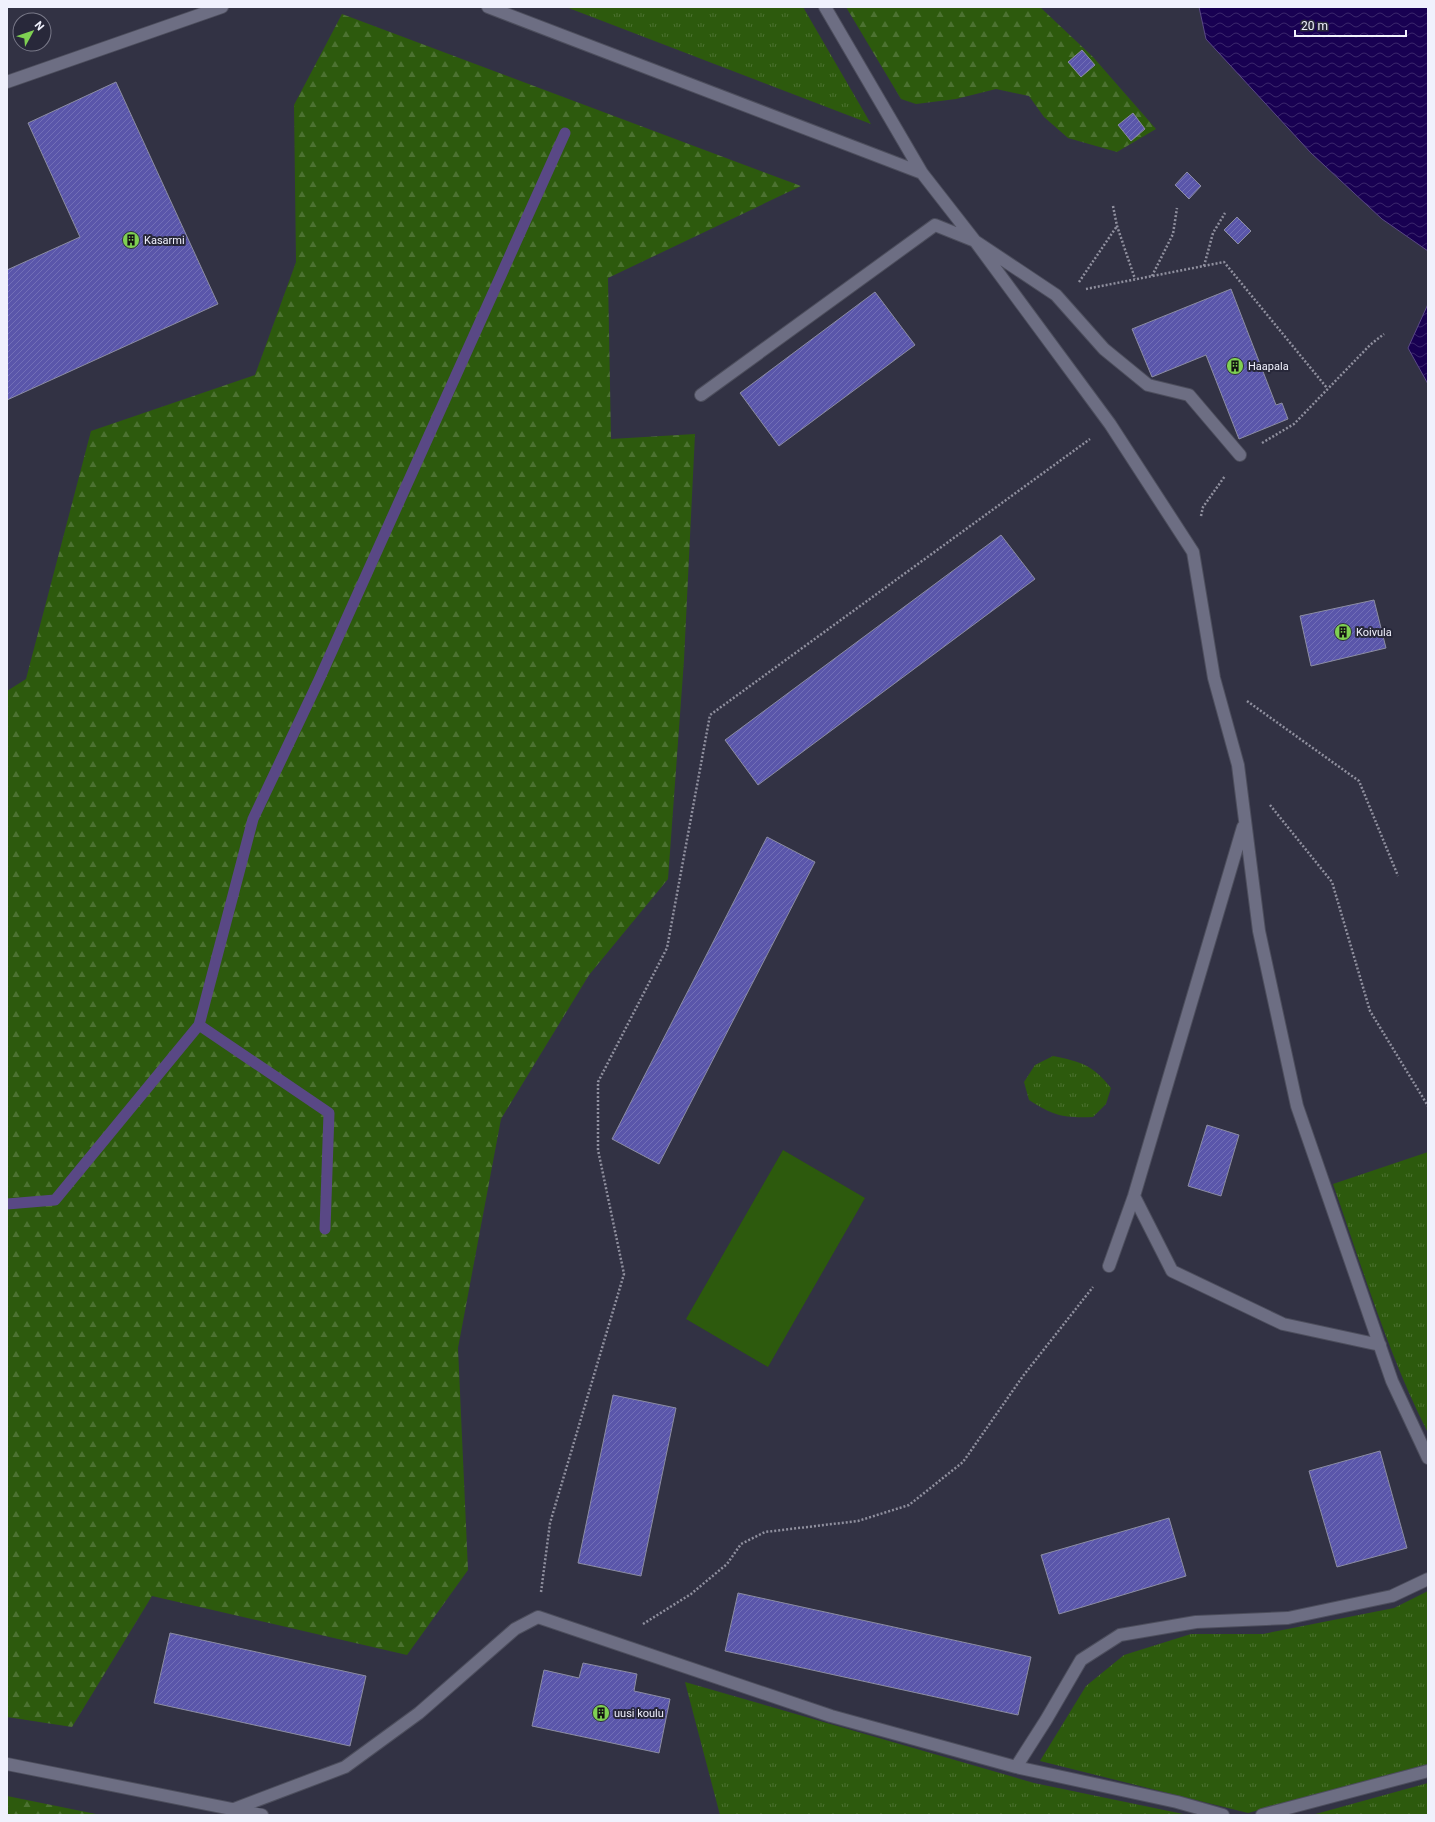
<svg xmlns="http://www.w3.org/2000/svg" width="1435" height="1822" font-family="Roboto,sans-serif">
<defs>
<pattern id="grass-tufts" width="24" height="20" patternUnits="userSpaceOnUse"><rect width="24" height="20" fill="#2d5a0d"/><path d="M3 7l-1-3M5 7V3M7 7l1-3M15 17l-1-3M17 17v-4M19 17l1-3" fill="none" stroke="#4c7231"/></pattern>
<pattern id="forest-firs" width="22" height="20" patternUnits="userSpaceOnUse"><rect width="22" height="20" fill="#2d5a0d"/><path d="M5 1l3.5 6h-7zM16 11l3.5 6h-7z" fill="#4c7231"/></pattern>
<pattern id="water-waves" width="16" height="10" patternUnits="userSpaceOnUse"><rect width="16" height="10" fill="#180052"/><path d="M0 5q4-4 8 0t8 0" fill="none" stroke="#3a266c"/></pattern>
<pattern id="building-hatch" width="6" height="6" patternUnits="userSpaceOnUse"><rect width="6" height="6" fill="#5a56aa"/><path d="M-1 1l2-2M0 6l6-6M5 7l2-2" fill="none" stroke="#726fb7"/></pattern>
</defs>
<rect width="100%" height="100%" fill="#323244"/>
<!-- grass -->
<path fill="url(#grass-tufts)" d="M566 7H803L871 124Z
M1053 1056C1081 1062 1092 1064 1111 1088L1106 1104 1093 1117C1063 1118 1054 1116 1029 1100L1024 1082 1035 1065Z
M1428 1152V1433C1388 1354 1362 1267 1333 1184Z
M1428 1591V1764L1248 1813 1040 1761 1086 1686 1124 1655 1191 1634H1263L1394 1608Z
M685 1682 1034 1783 1188 1815H720Z
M1428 1783V1815H1312Z"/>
<!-- forest -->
<path fill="url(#forest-firs)" d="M846 7H1040L1093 57 1156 129 1117 152 1068 138 1044 117 1029 96 996 89 956 99 916 104 901 99Z
M342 14 801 186 608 278 611 439 695 434 684 660 668 879 589 975 501 1119 458 1348 468 1570 407 1655 152 1596 72 1727 7 1717V691L26 679 91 431 255 375 296 262 294 105Z
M7 1796 101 1815H7Z"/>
<!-- pitch -->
<path fill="#2d5a0d" d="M783 1150 865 1198 768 1367 686 1319Z"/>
<!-- water -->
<path fill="url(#water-waves)" stroke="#594885" d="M1199 7H1428V251L1382 219 1311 153 1206 39Z
M1428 304V388V384L1408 348Z"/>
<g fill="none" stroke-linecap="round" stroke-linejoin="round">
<!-- stream -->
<path stroke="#594885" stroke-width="11" d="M199 1025 329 1113 325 1229
M7 1204 55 1200 199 1025 253 819 318 682 565 133"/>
</g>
<!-- building -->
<path fill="url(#building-hatch)" stroke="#8c8da3" d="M1082 50 1095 65 1081 77 1068 62Z
M116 82 218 304 7 400V270L80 237 28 123Z
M1133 113 1145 129 1131 141 1118 125Z
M1187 172 1201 186 1189 199 1175 185Z
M1237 217 1251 231 1238 244 1224 230Z
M1231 289 1276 405 1282 403 1288 419 1239 439 1206 355 1152 377 1132 329Z
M875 292 915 345 779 446 740 393Z
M1001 535 1035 579 758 785 725 740Z
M1374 600 1386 648 1311 666 1300 616Z
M767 837 815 862 659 1164 612 1139Z
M1207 1125 1239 1135 1221 1196 1188 1186Z
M613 1395 676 1408 641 1576 578 1563Z
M1380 1451 1407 1548 1337 1567 1309 1471Z
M1169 1518 1186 1576 1059 1614 1041 1555Z
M738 1593 1031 1657 1018 1715 725 1651Z
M170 1633 366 1676 350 1746 154 1703Z
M583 1663 637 1674 634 1691 670 1699 659 1753 532 1726 544 1670 579 1678Z"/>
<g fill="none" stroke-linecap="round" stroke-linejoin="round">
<!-- lane casing -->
<g stroke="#4d4e5d" stroke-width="14">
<path id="lane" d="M488 7 922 173 975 241 1110 424 1193 552 1214 678 1238 765 1259 931 1297 1106 1392 1381 1428 1458
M825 7 922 173
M7 82 222 7
M701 395 935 225 975 241 1056 295 1104 349 1148 385 1189 395 1240 455
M1134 1196 1172 1271 1283 1324 1380 1345
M1109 1266 1134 1196 1243 827
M7 1764 262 1815
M1016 1767 1046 1720 1081 1660 1120 1635 1196 1622 1288 1618 1392 1596 1428 1579
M234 1809 345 1767 419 1713 515 1629 538 1617 831 1716 1016 1767 1177 1802 1223 1815
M1262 1815 1428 1771"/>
</g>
<!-- path -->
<path stroke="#90909f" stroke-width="2.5" stroke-dasharray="2 2" stroke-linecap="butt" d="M1113 206 1117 226 1135 279
M1204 266 1213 233 1225 213
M1152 276 1173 234 1177 208
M1079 282 1117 226
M1086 289 1224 262 1327 388
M1262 443 1294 424 1370 345 1384 334
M1201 516 1203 507 1225 476
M1247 701 1359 781 1398 876
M1270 805 1332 882 1370 1011 1428 1106
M541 1592 550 1523 624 1274 598 1150V1082L667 948 710 715 1090 439
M643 1624 691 1594 727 1564 741 1544 765 1532 858 1521 909 1505 963 1462 1023 1376 1093 1287"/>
<!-- lane -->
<use href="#lane" stroke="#6d6e83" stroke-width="12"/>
</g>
<!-- icons -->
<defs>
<g id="building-disc" transform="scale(0.9)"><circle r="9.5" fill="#7fd052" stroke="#28283a"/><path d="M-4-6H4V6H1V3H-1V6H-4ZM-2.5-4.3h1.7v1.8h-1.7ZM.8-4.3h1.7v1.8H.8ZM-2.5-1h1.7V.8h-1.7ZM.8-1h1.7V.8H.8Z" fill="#111"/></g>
</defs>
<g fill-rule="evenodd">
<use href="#building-disc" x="131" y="240"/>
<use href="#building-disc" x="1235" y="366"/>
<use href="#building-disc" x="1343" y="632"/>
<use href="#building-disc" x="601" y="1713"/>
</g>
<g text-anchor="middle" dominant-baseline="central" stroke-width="4" stroke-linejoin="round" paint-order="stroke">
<!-- poi labels -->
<g font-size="11" fill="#f0f1fd" stroke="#28283a" text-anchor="start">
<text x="144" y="240">Kasarmi</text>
<text x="1248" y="366">Haapala</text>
<text x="1356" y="632">Koivula</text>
<text x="614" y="1713">uusi koulu</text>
</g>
</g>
<!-- border -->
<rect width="1435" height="1822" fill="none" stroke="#f0f1fd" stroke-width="16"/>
<!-- north arrow -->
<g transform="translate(32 32) rotate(50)"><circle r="19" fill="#28283a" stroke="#787888"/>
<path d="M0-3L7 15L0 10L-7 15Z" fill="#7fd052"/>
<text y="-6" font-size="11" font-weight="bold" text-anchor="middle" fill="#f0f1fd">N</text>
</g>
<!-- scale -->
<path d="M1295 30v6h111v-6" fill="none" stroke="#f0f1fd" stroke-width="2"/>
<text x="1301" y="30" font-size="12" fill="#f0f1fd" stroke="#28283a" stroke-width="3" paint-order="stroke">20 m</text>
</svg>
